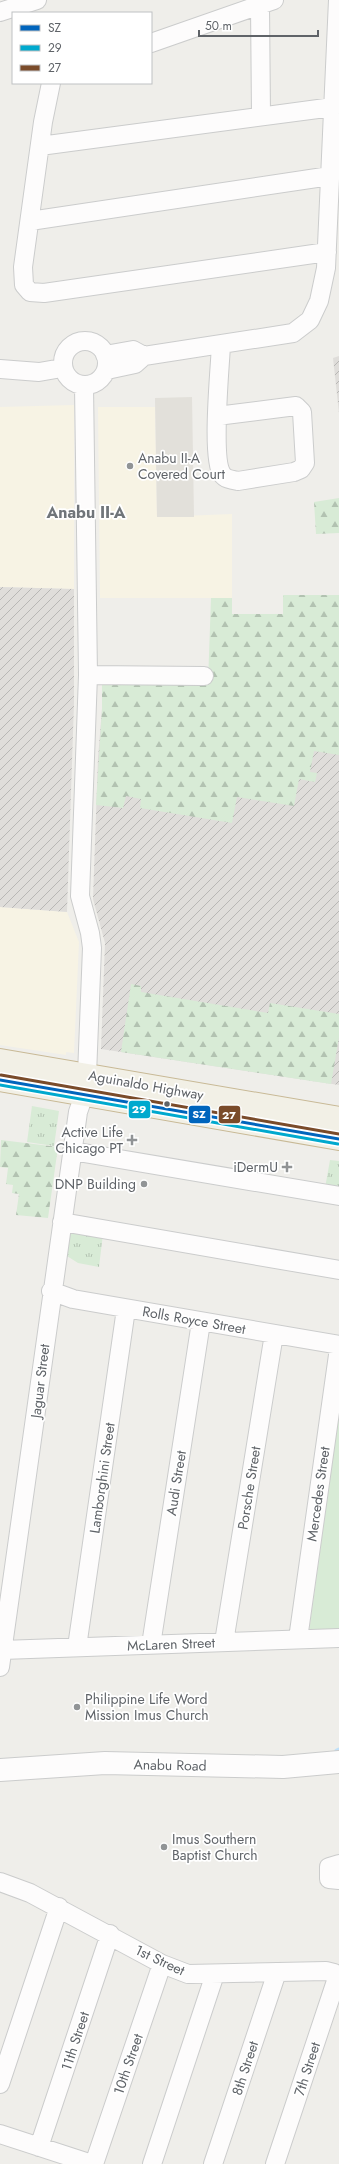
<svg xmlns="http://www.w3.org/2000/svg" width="339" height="2164" font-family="Jost,sans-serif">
<defs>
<pattern id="industrial-furrows" width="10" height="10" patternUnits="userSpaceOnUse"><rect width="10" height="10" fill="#dfddda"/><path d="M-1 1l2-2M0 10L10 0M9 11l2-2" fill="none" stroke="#b8b7b5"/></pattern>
<pattern id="grass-tufts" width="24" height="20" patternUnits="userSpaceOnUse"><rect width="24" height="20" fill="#d8ebd6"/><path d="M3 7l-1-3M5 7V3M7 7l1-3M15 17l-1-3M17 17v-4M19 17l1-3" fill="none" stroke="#b2c2b1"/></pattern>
<pattern id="forest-firs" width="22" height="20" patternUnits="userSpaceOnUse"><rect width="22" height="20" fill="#d8ebd6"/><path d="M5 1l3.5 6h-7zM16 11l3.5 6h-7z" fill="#b2c2b1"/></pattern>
</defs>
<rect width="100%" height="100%" fill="#efeeea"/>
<!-- commercial -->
<path fill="#f7f3e4" d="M74 405V589L0 587V407Z
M98 407H155L157 517 232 514V598H100Z
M0 907 67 912 79 942 74 1053 66 1052V1055L0 1045Z"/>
<!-- industrial -->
<path fill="url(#industrial-furrows)" d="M339 356V413L333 358Z
M0 587 74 589V703L67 912 0 907Z
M102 682 339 705V1085L101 1049 105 943 93 899 98 758 102 709Z"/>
<!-- education -->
<path fill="#e2e0da" d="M192 397 194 517H157L155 398Z"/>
<!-- grass -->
<path fill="url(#grass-tufts)" d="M32 1106 59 1111 54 1146 27 1142Z
M330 1160 339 1161V1191L325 1188Z
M71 1230 103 1234 99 1267 78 1263 67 1256Z"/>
<!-- forest -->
<path fill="url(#forest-firs)" d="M339 498V533L316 534 314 502Z
M283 595H339V755L314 751 310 772 317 773 315 782 299 779 294 806 237 797 232 823 140 808 141 799 126 796 123 808 96 805 102 709V682L208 683 211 598H232V614H283Z
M131 984 141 986V992L268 1013 270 1003 339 1014V1037L331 1084 121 1052Z
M1 1140 58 1147 48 1218 16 1215 19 1194 12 1193 13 1185 6 1184 8 1168 0 1167Z"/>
<!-- green -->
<path fill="#d8ebd6" d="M339 1414V1630L309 1632Z"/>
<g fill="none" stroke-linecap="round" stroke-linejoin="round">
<!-- stream -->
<path stroke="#bfe0f9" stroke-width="5" d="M337 1751 339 1750"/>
<!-- minor casing -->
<g stroke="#cbcccc" stroke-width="20">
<path id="minor" d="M260 5 261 116
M0 12 37 0
M151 43 274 0
M51 83 43 122 23 267 24 285 30 292 44 293 327 252
M40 146 333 107
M30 221 330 176
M63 363a22 22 0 1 1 44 0a22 22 0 1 1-44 0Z
M105 355 133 350 144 356
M0 369 39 372 62 368
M107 370 135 364 144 356 293 333 310 320 319 301 326 268 338 0
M217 416 296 406 302 412 305 463 301 469 294 472 238 481C232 480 225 479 222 474 211 458 220 368 221 345
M88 675 204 676
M72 1151 339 1196
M62 1222 339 1270
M51 1291 73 1299 339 1345
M298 1639 339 1348
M224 1642 274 1334
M151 1645 201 1322
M77 1647 126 1309
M2 1650 339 1638
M0 1667 78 1112 84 1095 87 1075 92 948 90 933 80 896 88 675 84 386
M339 1864 329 1867V1879L339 1880
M0 1882 30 1893 162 1964 188 1974 326 1971 334 1973 336 1981 275 2164
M0 2084 59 1907
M0 2134 92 2164
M39 2147 110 1934
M94 2164 162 1964
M152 2164 215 1974
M213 2164 277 1972"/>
</g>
<!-- tertiary casing -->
<g stroke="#cbcccc" stroke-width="24">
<path id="tertiary" d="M0 1770 105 1763 283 1767 339 1762"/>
</g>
<!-- trunk casing -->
<g stroke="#c8b996" stroke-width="24">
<path id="trunk" d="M0 1060 339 1118
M0 1080 339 1139"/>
</g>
<!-- minor -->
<use href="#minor" stroke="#fdfcfc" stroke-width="18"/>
<!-- tertiary -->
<use href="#tertiary" stroke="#fdfcfc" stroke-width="22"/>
<!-- trunk -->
<use href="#trunk" stroke="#f2f0e6" stroke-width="22"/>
<!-- bus-1 casing -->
<g stroke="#fff" stroke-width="6">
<path id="bus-1" d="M0 1080 339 1139"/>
</g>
<!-- bus-2 casing -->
<g stroke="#fff" stroke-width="6">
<path id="bus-2" d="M0 1085 338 1144"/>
</g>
<!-- bus-3 casing -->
<g stroke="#fff" stroke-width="6">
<path id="bus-3" d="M1 1075 339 1134"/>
</g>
<!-- bus-1 -->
<use href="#bus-1" stroke="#0065bd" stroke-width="3"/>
<!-- bus-2 -->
<use href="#bus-2" stroke="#00a9ce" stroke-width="3"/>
<!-- bus-3 -->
<use href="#bus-3" stroke="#7a4b2a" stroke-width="3"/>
</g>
<!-- markers -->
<g fill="#919496" stroke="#fff" stroke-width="1.5">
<circle cx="130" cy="466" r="4"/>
<path d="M130 1134h4v4h4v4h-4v4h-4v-4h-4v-4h4z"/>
<path d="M285 1161h4v4h4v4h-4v4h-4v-4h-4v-4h4z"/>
<circle cx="144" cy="1184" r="4"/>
<circle cx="77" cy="1707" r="4"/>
<circle cx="164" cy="1847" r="4"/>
</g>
<circle fill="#5f6368" stroke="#fff" stroke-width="1.5" cx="167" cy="1104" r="3.5"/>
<g text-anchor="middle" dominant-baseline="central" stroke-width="3.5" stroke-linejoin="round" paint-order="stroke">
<!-- poi labels -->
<g font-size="14" fill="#5f6368" stroke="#fff" text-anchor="start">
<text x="138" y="458">Anabu II-A<tspan x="138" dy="16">Covered Court</tspan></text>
<text x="123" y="1132" text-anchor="end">Active Life<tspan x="123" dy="16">Chicago PT</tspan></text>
<text x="278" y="1167" text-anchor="end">iDermU</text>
<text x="136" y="1184" text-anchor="end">DNP Building</text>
<text x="85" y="1699">Philippine Life Word<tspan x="85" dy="16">Mission Imus Church</tspan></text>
<text x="172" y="1839">Imus Southern<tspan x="172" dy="16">Baptist Church</tspan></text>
</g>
<!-- street labels -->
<g font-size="14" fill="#5f6368" stroke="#fff">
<text transform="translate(146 1085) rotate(10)">Aguinaldo Highway</text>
<text transform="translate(194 1320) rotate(10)">Rolls Royce Street</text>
<text transform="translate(40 1381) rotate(-83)">Jaguar Street</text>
<text transform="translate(102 1478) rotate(-82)">Lamborghini Street</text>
<text transform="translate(176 1483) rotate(-81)">Audi Street</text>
<text transform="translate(249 1488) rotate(-81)">Porsche Street</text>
<text transform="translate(318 1494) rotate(-82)">Mercedes Street</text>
<text transform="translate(171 1644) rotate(-2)">McLaren Street</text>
<text transform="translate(170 1765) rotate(1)">Anabu Road</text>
<text transform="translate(160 1960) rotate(25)">1st Street</text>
<text transform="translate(75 2041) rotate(-72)">11th Street</text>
<text transform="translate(128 2064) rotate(-71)">10th Street</text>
<text transform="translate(245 2068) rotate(-72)">8th Street</text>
<text transform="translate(307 2069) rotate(-72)">7th Street</text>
</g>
<!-- quarter labels -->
<g font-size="16" font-weight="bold" fill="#70757a" stroke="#fff">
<text x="86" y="512">Anabu II-A</text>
</g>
</g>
<g stroke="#fff" stroke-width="1.5">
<rect x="128" y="1100" width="23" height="19" rx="4" fill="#00a9ce"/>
<rect x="188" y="1105" width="23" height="19" rx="4" fill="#0065bd"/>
<rect x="218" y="1105" width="23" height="19" rx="4" fill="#7a4b2a"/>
</g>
<g font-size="11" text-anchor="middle" font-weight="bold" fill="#fff">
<text x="139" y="1113">29</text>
<text x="199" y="1118">SZ</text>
<text x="229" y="1119">27</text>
</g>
<!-- legend -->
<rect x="12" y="12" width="140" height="72" fill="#ffffff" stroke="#bfc1c3"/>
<rect x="20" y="25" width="20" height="6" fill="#0065bd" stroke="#bfc1c3"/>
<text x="48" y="32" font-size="12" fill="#5f6368">SZ</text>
<rect x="20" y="45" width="20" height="6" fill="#00a9ce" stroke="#bfc1c3"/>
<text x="48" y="52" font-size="12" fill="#5f6368">29</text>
<rect x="20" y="65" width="20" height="6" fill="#7a4b2a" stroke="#bfc1c3"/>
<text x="48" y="72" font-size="12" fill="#5f6368">27</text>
<!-- scale -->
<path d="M199 30v6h119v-6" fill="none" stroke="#5f6368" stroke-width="2"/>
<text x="205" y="30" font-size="12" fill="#5f6368" stroke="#ffffff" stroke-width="3" paint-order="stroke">50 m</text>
</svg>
